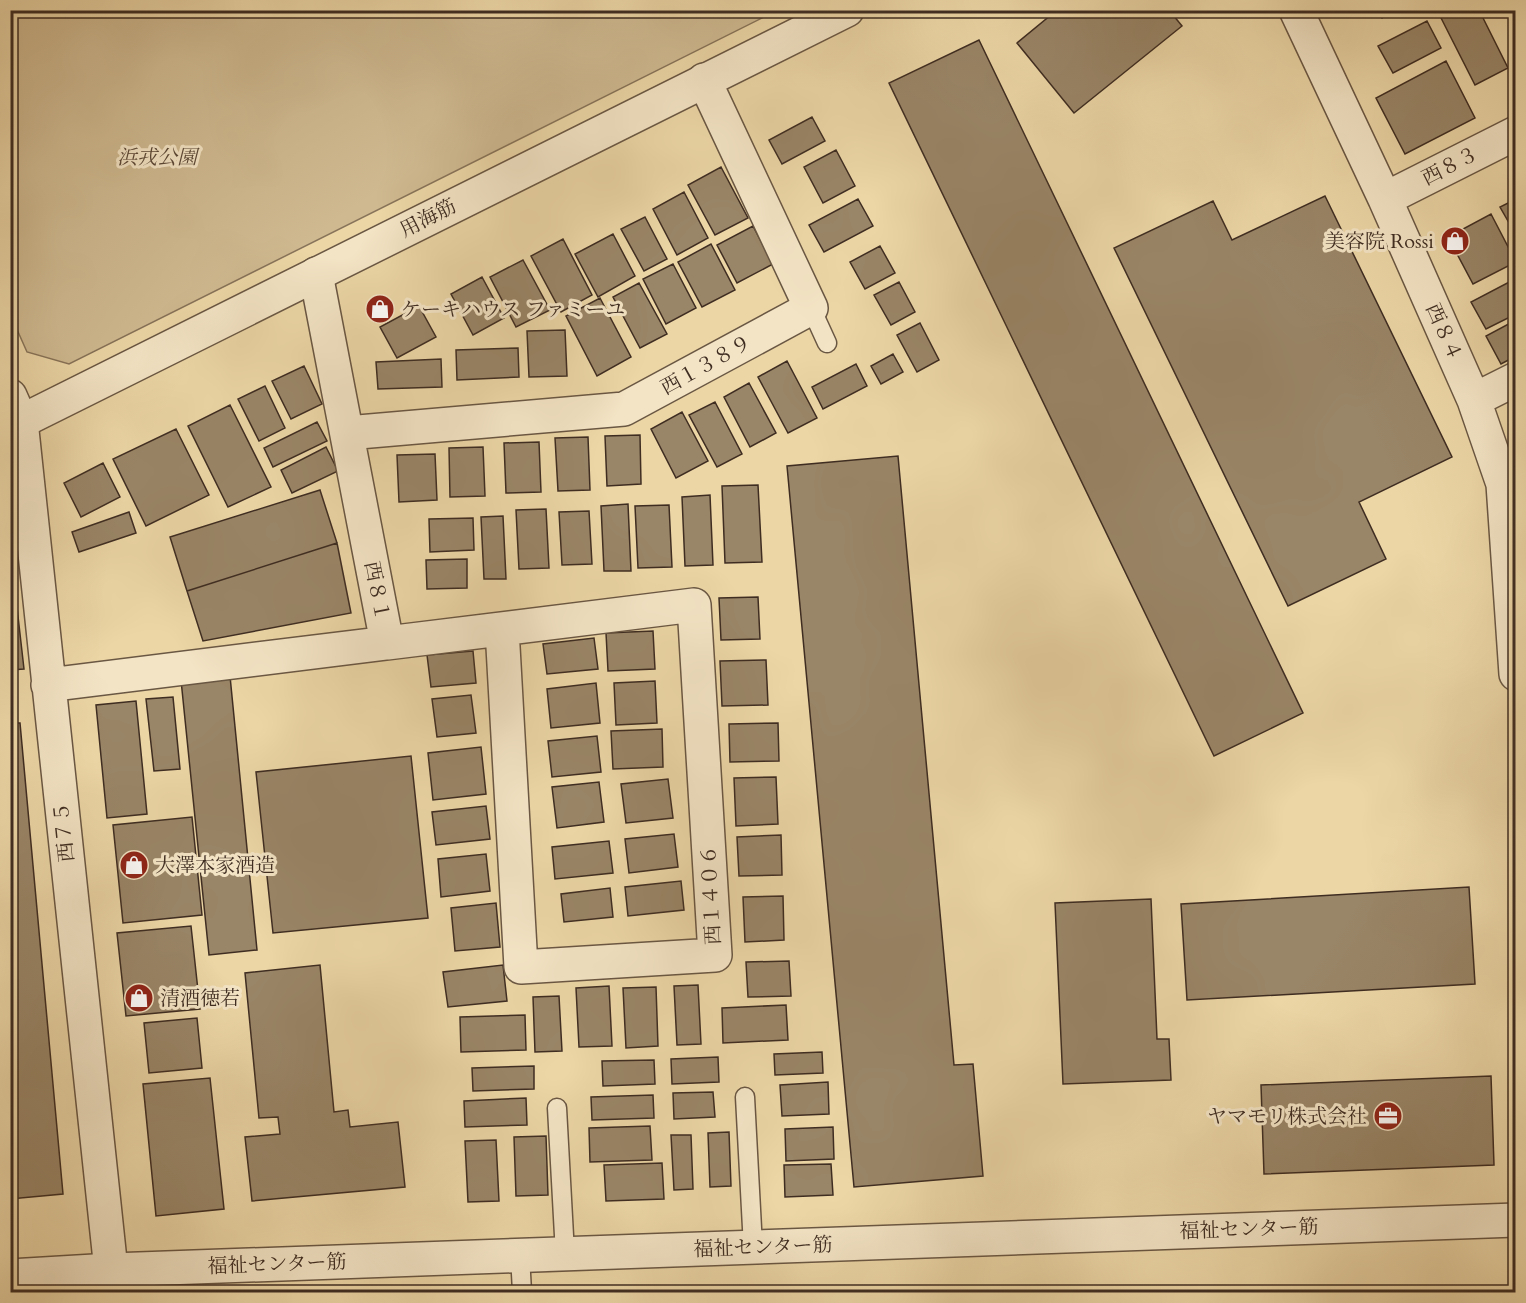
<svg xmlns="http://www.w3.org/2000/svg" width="1526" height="1303" font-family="Cardo,'Noto Serif JP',serif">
<rect width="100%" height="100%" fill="#ecd6a6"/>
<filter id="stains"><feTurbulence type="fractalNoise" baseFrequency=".00333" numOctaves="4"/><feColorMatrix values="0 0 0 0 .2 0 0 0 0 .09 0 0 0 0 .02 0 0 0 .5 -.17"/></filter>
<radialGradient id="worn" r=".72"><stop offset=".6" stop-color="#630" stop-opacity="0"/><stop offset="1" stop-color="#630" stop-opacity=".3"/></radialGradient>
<!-- green -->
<path fill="#cfb990" stroke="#877359" stroke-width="1.5" d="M10 11 11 10 770 11V14L69 364 27 352 11 316Z"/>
<!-- building -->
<path fill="#998567" stroke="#3f2d22" stroke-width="1.5" d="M1057 10H1169L1182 26 1074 113 1017 43Z
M1378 10H1397L1382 18Z
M1437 10H1479L1508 68 1475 85Z
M1427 21 1441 48 1393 73 1378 46Z
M979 40 1303 713 1214 756 889 83Z
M1446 61 1475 118 1405 154 1376 98Z
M812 117 825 141 782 164 769 140Z
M836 150 855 186 823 203 804 167Z
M721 167 748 218 715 235 688 185Z
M684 192 708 238 677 255 653 209Z
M1325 196 1452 457 1359 502 1386 559 1288 606 1114 248 1213 201 1232 240Z
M858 199 873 226 824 252 809 225Z
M1516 199V235L1500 207Z
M1491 214 1516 262 1473 284 1448 237Z
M645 217 667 259 644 271 621 229Z
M753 226 773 264 737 283 717 245Z
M613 234 635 276 598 297 575 254Z
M563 239 592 295 561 312 531 256Z
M711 244 735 290 702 307 678 262Z
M880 246 895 273 865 289 850 262Z
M523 260 550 310 516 327 490 277Z
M673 264 696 308 666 324 643 279Z
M482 277 504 318 473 335 451 294Z
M1515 279 1516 314 1486 329 1471 302Z
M899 282 915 312 891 325 874 295Z
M639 283 667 334 640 348 613 297Z
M600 298 631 357 597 376 566 316Z
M419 306 436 337 397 358 380 327Z
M1516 320V356L1501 364 1486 336Z
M920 323 939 360 917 372 897 335Z
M565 330 567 376 529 377 527 331Z
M518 348 519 377 457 380 456 350Z
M893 354 903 372 881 384 871 366Z
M441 359 442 387 378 389 376 362Z
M787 361 817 418 788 433 758 377Z
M856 364 867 386 823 409 812 387Z
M304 366 322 404 291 419 272 381Z
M749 383 776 433 750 447 724 397Z
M265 386 285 428 259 441 238 399Z
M715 402 742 454 717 467 689 415Z
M230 405 271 487 228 507 188 426Z
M682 412 708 461 676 478 651 429Z
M317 422 327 441 273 467 264 448Z
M176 429 209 495 146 526 113 459Z
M640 435 641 484 607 486 605 436Z
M588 437 590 490 558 491 555 438Z
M539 442 541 492 506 493 504 443Z
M326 447 338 471 292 493 281 470Z
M483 447 485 496 450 497 449 448Z
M435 454 437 500 399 502 397 455Z
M898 456 954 1065 973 1064 983 1176 854 1187 787 466Z
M103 463 120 497 81 517 64 483Z
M758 485 762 562 725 563 722 486Z
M320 490 337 543 187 591 170 537Z
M710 495 713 565 685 566 682 497Z
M628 504 631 571H604L601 506Z
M669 505 672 567 638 568 635 506Z
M546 509 549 568 519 569 516 510Z
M589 511 592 564 562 565 559 512Z
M129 512 136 533 79 552 72 532Z
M503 516 506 579H484L481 517Z
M473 518 474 550 430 552 429 519Z
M337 543 351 613 203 641 187 591Z
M467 559V588L427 589 426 560Z
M10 590H15L24 669 10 670Z
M758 597 760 639 721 640 719 598Z
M653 631 655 669 608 671 606 633Z
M594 638 598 669 547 674 543 644Z
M473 651 476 683 431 687 427 655Z
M766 660 768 705 722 706 720 661Z
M230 676 257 950 209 955 181 680Z
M655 681 657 723 616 725 614 683Z
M596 683 600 723 551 728 547 689Z
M471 695 476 733 437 737 432 699Z
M173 697 180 769 154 771 146 699Z
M136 701 147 814 107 818 96 705Z
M10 723H20L63 1194 10 1199Z
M778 723 779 761 730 762 729 724Z
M662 729 663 767 613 769 611 731Z
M597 736 601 772 552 777 548 741Z
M481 747 486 794 433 800 428 753Z
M411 756 428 918 273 933 256 772Z
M776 777 778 824 736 826 734 778Z
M668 779 673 818 626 823 621 784Z
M599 782 604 822 557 828 552 787Z
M486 806 490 839 436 845 432 812Z
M192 817 202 915 123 923 113 825Z
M674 834 678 867 629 873 625 839Z
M781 835 782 875 739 876 737 837Z
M609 841 613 873 555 879 552 847Z
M486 854 490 891 441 897 438 859Z
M681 881 684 910 628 916 625 887Z
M1469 887 1475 984 1187 1000 1181 904Z
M610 888 613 917 564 922 561 894Z
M783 896 784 940 745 942 743 897Z
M1151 899 1157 1039H1169L1171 1080 1063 1084 1055 903Z
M496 903 500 947 455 951 451 908Z
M191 926 200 1009 126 1016 117 933Z
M789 961 791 996 748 997 746 962Z
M320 965 334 1112 348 1110 350 1127 398 1122 405 1187 252 1201 245 1137 280 1134 278 1117 259 1118 245 973Z
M503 965 507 1001 448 1007 443 972Z
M698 985 701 1044 677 1045 674 986Z
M609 986 612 1046 579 1047 576 988Z
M656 987 658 1046 626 1048 623 988Z
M559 996 562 1051 535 1052 533 997Z
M786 1005 788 1040 723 1043 722 1008Z
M525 1015 526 1050 461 1052 460 1017Z
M197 1018 202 1068 149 1073 144 1023Z
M822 1052 823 1073 775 1075 774 1054Z
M718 1057 719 1082 672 1084 671 1059Z
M654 1060 655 1084 603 1086 602 1061Z
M534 1066V1089L473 1091 472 1068Z
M1491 1076 1494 1165 1264 1174 1261 1085Z
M210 1078 224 1209 156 1216 143 1084Z
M828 1082 829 1114 782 1116 780 1085Z
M713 1092 715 1117 674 1119 673 1093Z
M653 1095 654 1118 592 1120 591 1097Z
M526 1098 527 1125 465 1127 464 1101Z
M650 1126 652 1160 590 1162 589 1128Z
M833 1127 834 1159 786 1161 785 1129Z
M729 1132 731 1186 710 1187 708 1133Z
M671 1135H691L693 1189 674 1190Z
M546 1136 548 1195 516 1196 514 1137Z
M496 1140 499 1201 468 1202 465 1141Z
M662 1163 664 1199 606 1201 604 1165Z
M831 1164 833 1195 785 1197 784 1165Z"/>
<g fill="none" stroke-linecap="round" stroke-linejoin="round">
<!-- service casing -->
<g stroke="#6a5743" stroke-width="21">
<path id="service" d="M811 308 827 343
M745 1097 753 1247
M557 1108 565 1254
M520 1255 522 1292
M146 1269V1292"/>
</g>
<!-- minor casing -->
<g stroke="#6a5743" stroke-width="36">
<path id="minor" d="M1296 10 1385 199 1474 400 1503 484 1516 674
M1385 199 1516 133
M10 396 21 421 111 1270
M1474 400 1516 379
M347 433 624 409 811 308 704 80
M387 643 694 605 715 955 521 967 502 629
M48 685 387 643 316 274"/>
</g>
<!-- tertiary casing -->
<g stroke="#6a5743" stroke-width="36">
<path id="tertiary" d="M10 427 847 10
M10 1276 111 1270 1516 1220"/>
</g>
<!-- service -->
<use href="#service" stroke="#f3e4c5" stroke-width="18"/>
<!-- minor -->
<use href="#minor" stroke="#f3e4c5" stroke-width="33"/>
<!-- tertiary -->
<use href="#tertiary" stroke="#f3e4c5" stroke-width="33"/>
</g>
<!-- icons -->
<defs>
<g id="shop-disc" transform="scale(1.5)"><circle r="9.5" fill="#8f2418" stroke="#f3e4c5"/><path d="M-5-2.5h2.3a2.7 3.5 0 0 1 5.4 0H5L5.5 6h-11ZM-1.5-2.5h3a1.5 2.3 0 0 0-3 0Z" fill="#fff"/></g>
<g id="office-disc" transform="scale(1.5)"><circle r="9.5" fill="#8f2418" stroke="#f3e4c5"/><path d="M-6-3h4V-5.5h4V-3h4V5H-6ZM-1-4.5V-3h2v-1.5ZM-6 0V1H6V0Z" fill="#fff"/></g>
</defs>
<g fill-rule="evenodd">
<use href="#shop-disc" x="1455" y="241"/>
<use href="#shop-disc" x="380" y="309"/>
<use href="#shop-disc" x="134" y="865"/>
<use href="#shop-disc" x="139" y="998"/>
<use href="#office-disc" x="1388" y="1116"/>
</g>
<g text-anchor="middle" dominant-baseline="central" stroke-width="6" stroke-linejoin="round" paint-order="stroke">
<!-- park labels -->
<g font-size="20" font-style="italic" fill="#5c4938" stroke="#f3e4c5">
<text x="157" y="157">浜戎公園</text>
</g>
<!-- street labels -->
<g font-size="20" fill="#3f2d22" stroke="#f3e4c5">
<text transform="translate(1450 166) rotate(-27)">西８３</text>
<text transform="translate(428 218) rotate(-27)">用海筋</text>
<text transform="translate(1444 332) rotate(66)">西８４</text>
<text transform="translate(706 365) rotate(-29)">西１３８９</text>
<text transform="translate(377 591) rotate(79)">西８１</text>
<text transform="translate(64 832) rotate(-96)">西７５</text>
<text transform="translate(711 895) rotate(-93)">西１４０６</text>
<text transform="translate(1249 1229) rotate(-2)">福祉センター筋</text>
<text transform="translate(763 1247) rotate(-2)">福祉センター筋</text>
<text transform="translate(277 1264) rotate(-2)">福祉センター筋</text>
</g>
<!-- poi labels -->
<g font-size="20" fill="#3f2d22" stroke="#f3e4c5" text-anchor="start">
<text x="1434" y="241" text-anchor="end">美容院 Rossi</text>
<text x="401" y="309">ケーキハウス ファミーユ</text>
<text x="155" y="865">大澤本家酒造</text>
<text x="160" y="998">清酒徳若</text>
<text x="1367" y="1116" text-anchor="end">ヤマモリ株式会社</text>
</g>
</g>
<!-- margin -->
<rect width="1526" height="1303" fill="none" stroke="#ecd6a6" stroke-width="36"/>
<rect x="12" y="12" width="1502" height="1279" fill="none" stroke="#3f2d22" stroke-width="3"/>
<rect x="18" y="18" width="1490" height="1267" fill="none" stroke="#3f2d22" stroke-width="1.5"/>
<rect width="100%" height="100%" filter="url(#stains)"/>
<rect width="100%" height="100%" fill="url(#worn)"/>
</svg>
